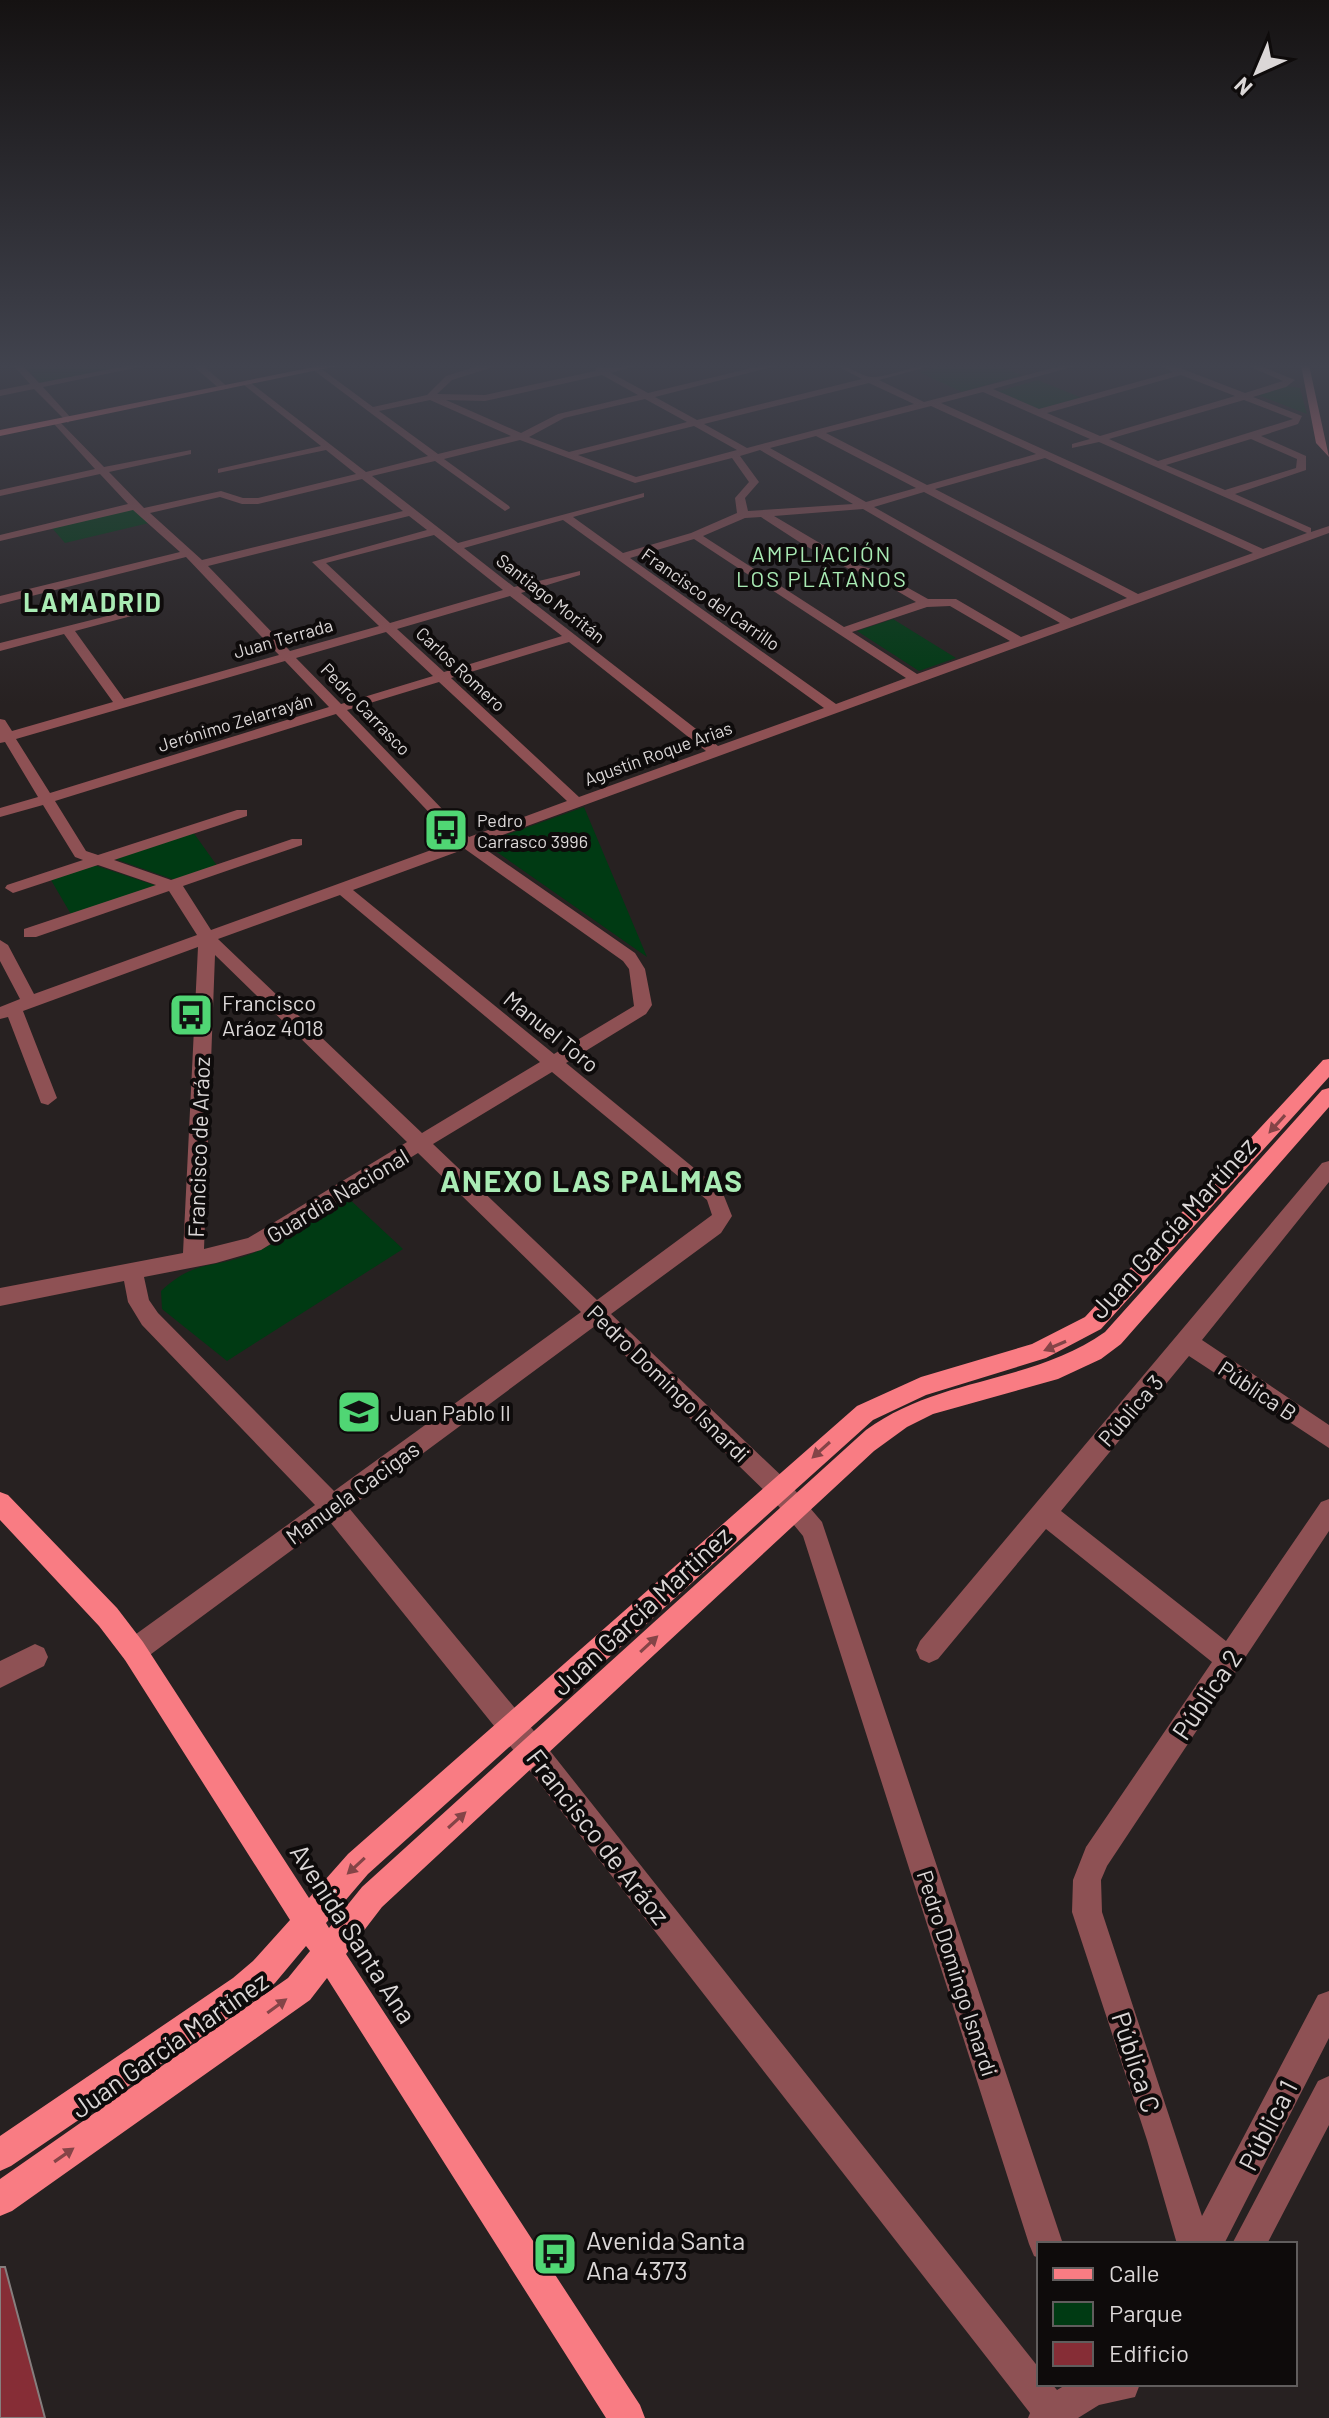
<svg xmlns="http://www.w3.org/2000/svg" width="1329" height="2418" font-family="Barlow,sans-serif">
<rect width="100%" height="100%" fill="#272121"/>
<!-- green -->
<path fill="#003a13" d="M23 365H135L41 383Z
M947 365H997L1022 375 962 392 919 372Z
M1038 380 1082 398 1039 409 996 392Z
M1287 386 1300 388 1307 414 1258 395Z
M133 509 149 523 65 543 52 528Z
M893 619 956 658 919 671 857 631Z
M584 807 647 957 491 848 495 839Z
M193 832 218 867 175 880 115 859Z
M94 865 160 887 72 916 51 880Z
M346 1196 403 1249 227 1361 162 1309 161 1291C195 1259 213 1269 251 1254 278 1244 319 1212 346 1196Z"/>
<!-- building -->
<path fill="#862d36" stroke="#867e7e" stroke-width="2" d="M0 2267H5L45 2418H0Z"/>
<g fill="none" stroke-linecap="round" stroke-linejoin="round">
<!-- minor -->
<path fill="#8e5154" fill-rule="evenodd" d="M13 365H22L39 383 131 365H149L43 387 71 418 68 423 34 389 0 396V390L30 384Z
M192 365H202L229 388 221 390Z
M481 365H499L452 380 437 394 485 395 595 371 598 366C609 371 626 365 638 365L611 373 648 393 764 365H780L655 397 697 420 862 379 835 365C849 365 858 375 871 377 885 378 915 365 934 365L879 380 924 402 1064 365H1079L993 389 1039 409 1173 372 1160 365H1172L1245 393 1283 381 1246 365H1258L1295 380 1286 387 1253 397 1302 416 1298 424 1261 436 1306 456V470L1235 494 1311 528V532L1329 526V533L478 844 635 953 645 969 652 1005 646 1014 566 1063 722 1191 732 1216 721 1233 611 1314 787 1481 822 1522 1063 2244H1039V2258L1034 2256 1029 2244 803 1536 771 1497 595 1326 349 1508 543 1742 1039 2368V2384H1052L1057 2390 1067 2384H1140L1135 2397 1099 2405 1078 2418H1028L1030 2413 523 1762 330 1522 143 1660 134 1664 125 1660 121 1651 125 1642 315 1505 142 1325 128 1302 124 1281 0 1306V1288L183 1253 198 947 23 1011 57 1098 48 1105 41 1103 8 1017 0 1019V1007L20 999 0 961V940L8 945 34 994 197 935 169 891 36 937H24V929L156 885 98 865 13 893 5 888 7 885 83 860 75 857 43 805 0 817V808L38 797 5 742 0 743V719L5 720 12 731 113 702 64 634 0 651V643L139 608V614L75 631 124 699 279 655 186 557 0 604V596L180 552 133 510 0 541V535L128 504 100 474 0 496V490L95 469 54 424 57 419 104 467 191 450V454L109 472 144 508 221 491 243 498H258L356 474 326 450 218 473V469L321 446 244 385 247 380 366 472 428 456 312 369 319 367 373 407 427 395 446 376ZM602 375 638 395 558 414 521 433 446 400 485 401ZM1181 375 1235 396 1100 436 1047 413ZM869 383 914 404 747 448 704 424ZM983 392 1090 439 1072 444V448L1099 442 1307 533 1263 549 941 403ZM645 399 687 422 569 452 529 437 564 418ZM430 400 511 436 438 454 379 411ZM1244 400 1293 419 1158 461 1109 439ZM931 406 1036 454 927 485 826 433ZM694 426 737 450 636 477 578 455ZM816 436 916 488 866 502 770 448ZM1251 439 1297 459 1296 468 1225 490 1166 465ZM520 440 635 483 732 458 749 482 735 498 737 513 691 533 623 553 573 517 644 497V493L458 543 372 476 435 461 505 511 510 508 509 506 444 459ZM760 450 853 504 748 511 745 498 759 482 740 456ZM1045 458 1253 553 1138 594 935 489ZM362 479 403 511 202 560 150 513 220 497 242 504H258ZM924 492 1127 598 1071 619 874 507ZM863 509 1060 623 1021 637 956 599H928L876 570 857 565 774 516ZM409 516 427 530 312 562 379 626 290 651 208 566ZM761 517 804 545 849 569 868 574 916 602 844 627 703 536 745 518ZM563 520 824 708 718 746 521 593 580 575V571L514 587 464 548ZM434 535 503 590 390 623 326 563ZM694 539 906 678 836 704 630 558ZM510 596 562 636 444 672 397 629ZM950 606 1010 641 917 674 852 632 927 607ZM386 632 433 676 341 704 296 658ZM569 642 706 751 579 797 451 678ZM285 661 329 707 50 793 16 739ZM439 682 567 801 469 837 347 710ZM336 714 456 841 211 930 183 886 302 845V839H292L171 880 114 860 247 816V810H237L98 855 86 851 55 801ZM465 849 623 961 629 969 634 1006 554 1054 353 890ZM340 895 540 1062 422 1133 218 939ZM215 955 407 1142 248 1238 204 1249ZM552 1072 707 1200 712 1215 597 1300 433 1144ZM418 1153 581 1312 334 1491 158 1313 149 1300 144 1277 216 1263 261 1250Z
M1329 1161V1182L1202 1340 1329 1425V1448L1189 1356 1061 1511 1226 1641 1321 1502 1329 1499V1531L1107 1866 1101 1880 1102 1912 1202 2216 1318 1995 1329 1991V2038L1224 2244H1177L1147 2140 1072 1912 1073 1880 1086 1847 1212 1662 1046 1529 938 1659 929 1663 920 1659 916 1650 920 1641 1322 1163Z
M35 1644 44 1648 48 1657 44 1666 0 1688V1661Z
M1329 2076V2125L1267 2244H1232L1318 2081Z"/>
<!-- major -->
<path fill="#f97c83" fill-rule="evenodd" d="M324 365H342L0 436V430Z
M1301 365H1309L1329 457 1316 443Z
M1329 1059V1077L1101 1329 1046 1358 926 1395 873 1420 368 1874 326 1923 329 1928 362 1887 866 1430C940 1376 1031 1384 1105 1332L1322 1090 1329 1088V1107L1121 1344 1101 1359 1058 1379 933 1414 907 1427 874 1451 382 1907 346 1954 640 2405 645 2418H606L327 1978 310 2000 12 2211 0 2216V2179L288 1978 310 1951 306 1946 275 1983 255 2000 11 2166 0 2171V2136L233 1978 253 1961 290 1920 125 1660 99 1626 0 1520V1492L8 1495 117 1608 143 1642 309 1898 348 1854 857 1406 921 1377 1032 1344 1085 1317 1323 1060Z"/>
</g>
<!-- one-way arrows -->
<defs><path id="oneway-solid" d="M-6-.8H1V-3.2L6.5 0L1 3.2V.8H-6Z" transform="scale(2)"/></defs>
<g fill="#844447">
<use href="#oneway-solid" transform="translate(1277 1124) rotate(132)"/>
<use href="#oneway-solid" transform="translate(1055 1346) rotate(157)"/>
<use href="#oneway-solid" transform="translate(821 1450) rotate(138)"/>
<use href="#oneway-solid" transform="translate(649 1644) rotate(-43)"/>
<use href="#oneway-solid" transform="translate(457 1820) rotate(-42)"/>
<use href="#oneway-solid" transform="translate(356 1866) rotate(137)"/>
<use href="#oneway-solid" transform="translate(277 2006) rotate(-36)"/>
<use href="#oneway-solid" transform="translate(64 2155) rotate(-35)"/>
</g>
<!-- sky -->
<linearGradient id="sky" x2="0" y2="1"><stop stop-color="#151212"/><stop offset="0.52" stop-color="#41434e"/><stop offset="1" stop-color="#41434e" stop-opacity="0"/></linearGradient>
<rect width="1329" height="704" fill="url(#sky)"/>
<!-- icons -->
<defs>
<g id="bus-square" transform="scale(2.3)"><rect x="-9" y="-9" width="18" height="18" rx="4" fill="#50d674" stroke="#0e0b0b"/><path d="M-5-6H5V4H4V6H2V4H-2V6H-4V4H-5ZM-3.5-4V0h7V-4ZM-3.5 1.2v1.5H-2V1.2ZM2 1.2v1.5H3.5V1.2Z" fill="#111"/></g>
<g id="school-square" transform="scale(2.3)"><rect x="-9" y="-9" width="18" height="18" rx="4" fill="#50d674" stroke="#0e0b0b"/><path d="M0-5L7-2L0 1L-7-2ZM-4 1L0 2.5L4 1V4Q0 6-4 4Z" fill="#111"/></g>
</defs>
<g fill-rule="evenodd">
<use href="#bus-square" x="446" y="830"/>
<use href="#bus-square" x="191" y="1015"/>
<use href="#school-square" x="359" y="1412"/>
<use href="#bus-square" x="555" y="2254"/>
</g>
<g text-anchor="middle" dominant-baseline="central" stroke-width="8" stroke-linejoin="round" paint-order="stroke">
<!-- far-street labels -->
<g font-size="18" fill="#dbd7d7" stroke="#0e0b0b">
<text transform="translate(551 598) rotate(38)">Santiago Moritán</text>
<text transform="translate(711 599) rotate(35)">Francisco del Carrillo</text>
<text transform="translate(283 638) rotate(-16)">Juan Terrada</text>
<text transform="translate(461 669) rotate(43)">Carlos Romero</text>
<text transform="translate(366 709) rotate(46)">Pedro Carrasco</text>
<text transform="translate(235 722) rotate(-17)">Jerónimo Zelarrayán</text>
<text transform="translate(658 753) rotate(-20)">Agustín Roque Arias</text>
</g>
<!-- far-poi labels -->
<g font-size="18" fill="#dbd7d7" stroke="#0e0b0b" text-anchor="start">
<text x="477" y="820">Pedro<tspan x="477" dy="21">Carrasco 3996</tspan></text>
</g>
<!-- far-quarter labels -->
<g font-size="22" letter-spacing="2" fill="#a9ebb4" stroke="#0e0b0b">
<text x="822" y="553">AMPLIACIÓN<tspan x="822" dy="25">LOS PLÁTANOS</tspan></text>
</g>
<!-- poi labels -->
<g font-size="22" fill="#dbd7d7" stroke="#0e0b0b" text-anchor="start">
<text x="222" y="1002">Francisco<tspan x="222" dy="25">Aráoz 4018</tspan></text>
<text x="390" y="1412">Juan Pablo II</text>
</g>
<!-- street labels -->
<g font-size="22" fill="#dbd7d7" stroke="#0e0b0b">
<text transform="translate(552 1031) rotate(39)">Manuel Toro</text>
<text transform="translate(198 1147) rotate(-88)">Francisco de Aráoz</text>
<text transform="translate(337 1195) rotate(-31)">Guardia Nacional</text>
<text transform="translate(669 1383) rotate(44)">Pedro Domingo Isnardi</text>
<text transform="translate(1258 1390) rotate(34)">Pública B</text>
<text transform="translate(1130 1410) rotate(-49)">Pública 3</text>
<text transform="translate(352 1492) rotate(-36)">Manuela Cacigas</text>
<text transform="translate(958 1973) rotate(72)">Pedro Domingo Isnardi</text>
</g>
<!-- far-district labels -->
<g font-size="26" font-weight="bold" letter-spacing="2" fill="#a9ebb4" stroke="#0e0b0b">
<text x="93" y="601">LAMADRID</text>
</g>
<!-- near-street labels -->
<g font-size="26" fill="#dbd7d7" stroke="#0e0b0b">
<text transform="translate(1172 1227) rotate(-48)">Juan García Martínez</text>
<text transform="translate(641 1610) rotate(-43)">Juan García Martínez</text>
<text transform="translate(1206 1694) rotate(-56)">Pública 2</text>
<text transform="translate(599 1836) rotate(52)">Francisco de Aráoz</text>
<text transform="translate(354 1933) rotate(57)">Avenida Santa Ana</text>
<text transform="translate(169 2044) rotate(-35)">Juan García Martínez</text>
<text transform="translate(1137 2062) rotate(72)">Pública C</text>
<text transform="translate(1267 2125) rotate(-63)">Pública 1</text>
</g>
<!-- near-poi labels -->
<g font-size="26" fill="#dbd7d7" stroke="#0e0b0b" text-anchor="start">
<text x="586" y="2239">Avenida Santa<tspan x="586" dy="30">Ana 4373</tspan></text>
</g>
<!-- district labels -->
<g font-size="30" font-weight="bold" letter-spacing="2" fill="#a9ebb4" stroke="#0e0b0b">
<text x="592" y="1180">ANEXO LAS PALMAS</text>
</g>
</g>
<!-- legend -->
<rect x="1037" y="2242" width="260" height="144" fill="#0e0b0b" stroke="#605d5d" stroke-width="2"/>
<rect x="1053" y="2268" width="40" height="12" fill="#f97c83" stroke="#605d5d" stroke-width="2"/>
<text x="1109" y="2282" font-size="24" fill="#dbd7d7">Calle</text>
<rect x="1053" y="2302" width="40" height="24" fill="#003a13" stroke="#605d5d" stroke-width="2"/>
<text x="1109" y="2322" font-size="24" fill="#dbd7d7">Parque</text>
<rect x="1053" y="2342" width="40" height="24" fill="#862d36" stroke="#605d5d" stroke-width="2"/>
<text x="1109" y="2362" font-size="24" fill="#dbd7d7">Edificio</text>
<!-- north arrow -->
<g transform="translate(1257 72) rotate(224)" stroke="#0e0b0b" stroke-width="6" paint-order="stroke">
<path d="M0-6L14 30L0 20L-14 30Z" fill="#dbd7d7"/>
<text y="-12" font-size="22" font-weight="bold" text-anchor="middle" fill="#dbd7d7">N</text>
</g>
</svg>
